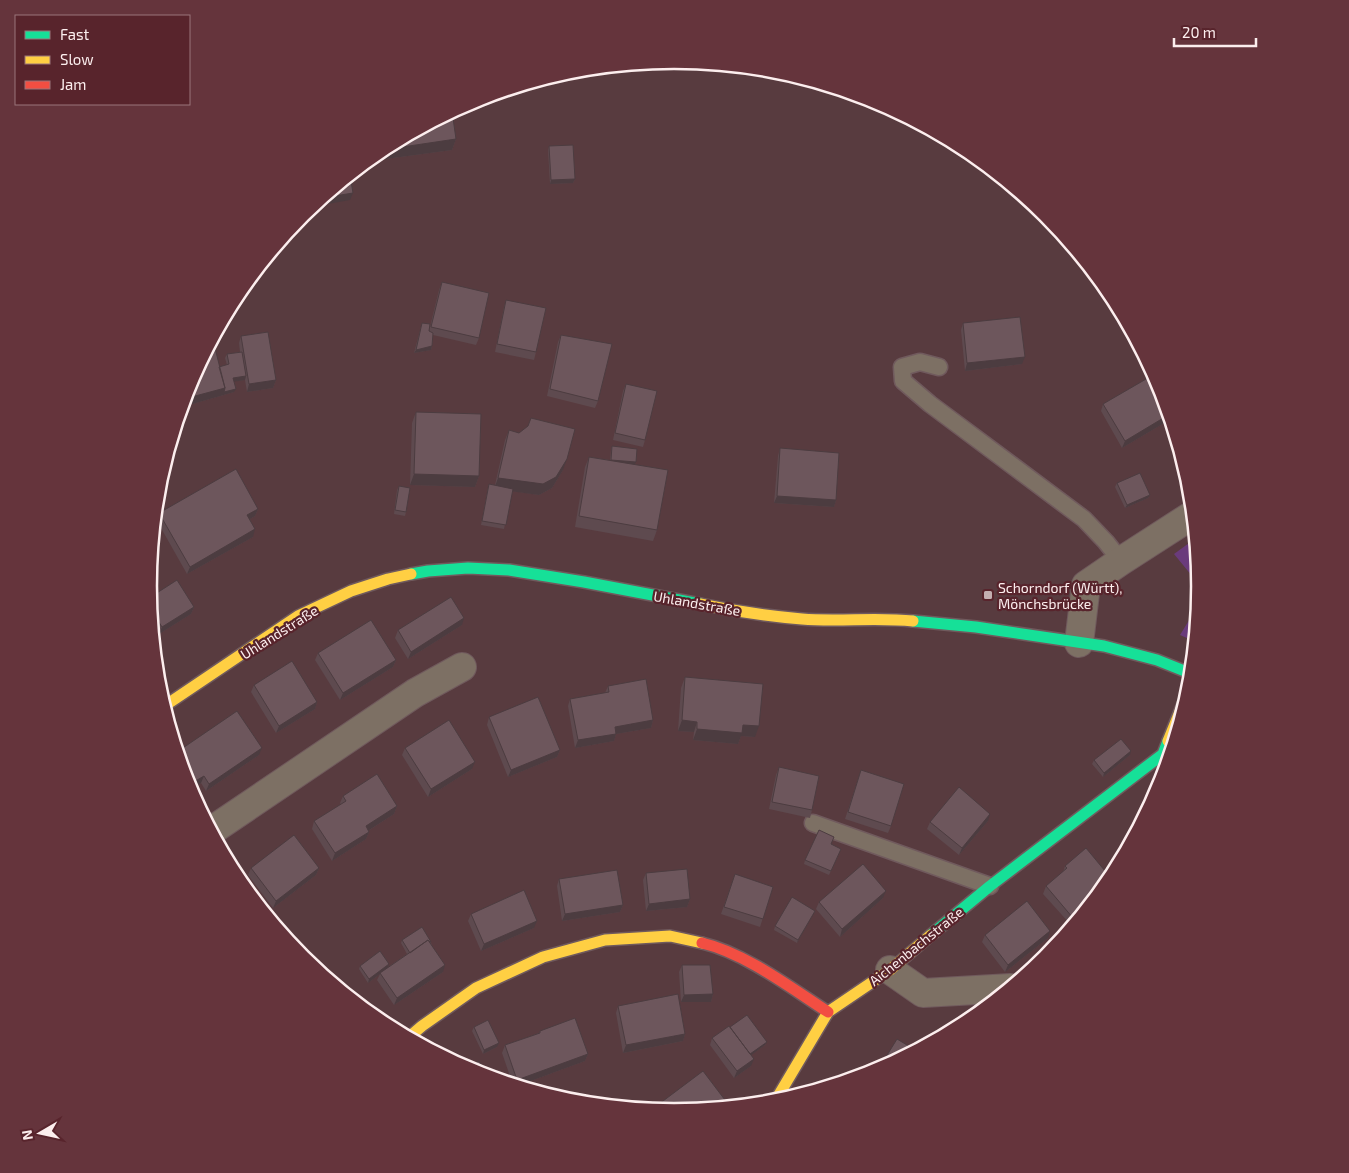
<svg xmlns="http://www.w3.org/2000/svg" width="1349" height="1173" font-family="'Exo 2',sans-serif">
<rect width="100%" height="100%" fill="#583b3f"/>
<!-- green -->
<path fill="#6a3b7c" d="M1196 538 1201 583 1197 582 1174 554Z
M1199 604 1196 642 1180 635Z"/>
<g fill="none" stroke-linecap="round" stroke-linejoin="round">
<!-- lane casing -->
<g stroke="#705a5d" stroke-width="19">
<path id="lane" d="M939 367 920 362 902 367 903 381 930 404 1084 519 1106 542 1121 561
M813 823 990 886"/>
</g>
<!-- street casing -->
<g stroke="#705a5d" stroke-width="30">
<path id="street" d="M1079 643 1086 585 1121 561 1194 514
M211 831 415 693 462 667
M890 970 923 993 1011 988"/>
</g>
<!-- fast casing -->
<g stroke="#705a5d" stroke-width="14">
<path id="fast" d="M411 574 428 571 468 568 509 570 584 582 700 604
M913 621 976 627 1104 646 1157 660 1192 674
M931 935 990 886 1163 754 1168 741"/>
</g>
<!-- slow casing -->
<g stroke="#705a5d" stroke-width="14">
<path id="slow" d="M700 604C733 611 768 616 802 619 839 622 876 617 913 621
M163 707 298 616 351 591 388 579 411 574
M1168 741 1192 682
M408 1038 422 1026 476 988 543 957 605 940 670 936 702 943
M774 1103 828 1012 890 970 931 935"/>
</g>
<!-- jam casing -->
<g stroke="#705a5d" stroke-width="14">
<path id="jam" d="M702 943C745 953 791 988 828 1012"/>
</g>
<!-- lane -->
<use href="#lane" stroke="#7d7064" stroke-width="16"/>
<!-- street -->
<use href="#street" stroke="#7d7064" stroke-width="28"/>
<!-- fast -->
<use href="#fast" stroke="#16e098" stroke-width="11"/>
<!-- slow -->
<use href="#slow" stroke="#ffcf43" stroke-width="11"/>
<!-- jam -->
<use href="#jam" stroke="#f24e42" stroke-width="11"/>
</g>
<!-- wall -->
<path fill="#5e4a4f" d="M456 139 452 150 378 160 377 153 382 149Z
M549 146 575 179 573 183 550 184 548 150Z
M442 282 479 338 476 345 433 335 432 346 431 350 414 353 422 323 429 331 439 290Z
M506 300 536 352 534 360 495 352 504 307Z
M963 323 1022 364 965 371 961 330Z
M561 335 598 401 595 408 547 396 558 342Z
M241 336 276 380 273 388 247 392 245 380 234 381V392L182 407 219 367 227 365 225 358 227 354 240 352 239 343Z
M626 384 645 440 643 447 613 440 623 391Z
M1103 404 1171 419 1122 448 1101 411Z
M416 412 479 476 475 487 410 485 412 423Z
M509 430 563 470 552 488 539 495 512 491 504 529 481 525 488 488 489 484 495 485 505 440Z
M612 446 635 465 657 530 653 541 575 527 585 467 589 457 610 460 611 450Z
M780 448 836 500 834 507 774 503 778 456Z
M1117 483 1150 495 1148 498 1125 508 1115 487Z
M399 486 406 512 405 516 394 514 397 490Z
M258 509 255 516 250 519 253 537 187 574 157 521 159 513Z
M149 598 194 607 191 614 159 634 151 621Z
M462 625 408 659 395 638 398 630Z
M318 653 396 660 393 667 340 700 315 660Z
M685 677 755 737 741 736 738 744 693 740 694 732 678 731 681 688Z
M254 685 317 702 315 709 276 733 251 692Z
M608 686 653 720 651 728 616 734 614 741 575 748 568 706 570 699 605 693Z
M489 717 560 750 557 757 508 777 487 725Z
M405 748 472 769 428 797 402 755Z
M177 752 259 755 206 791 201 783 189 790Z
M1130 755 1103 777 1092 764 1094 760Z
M779 767 812 810 810 818 769 809 776 775Z
M861 770 891 826 888 833 845 819Z
M343 796 397 806 394 814 368 831 369 832 366 839 332 861 312 829 314 821 341 805 340 803Z
M988 821 959 855 927 829 930 822Z
M831 844 840 852 829 875 804 864 805 860Z
M1065 866 1108 884 1092 897 1093 902 1084 914 1071 925 1043 894 1046 886 1063 872Z
M251 868H319L316 875 273 908 248 875Z
M646 873 690 899 687 907 646 911 643 880Z
M735 874 773 887 760 927 721 914Z
M559 879 623 905 620 912 562 921 557 886Z
M883 898 840 937 816 909 819 902Z
M815 911 797 943 774 930 775 926Z
M471 914 534 928 481 951 468 921Z
M985 935 1048 938 1005 972 982 942Z
M402 940 431 942V943L443 972 394 1005 377 980 380 974 368 983 359 969 360 966 389 964 388 967 407 954 401 943Z
M682 965 713 994 711 1002H681L679 972Z
M618 1006 685 1034 683 1041 623 1053 616 1013Z
M474 1027 497 1047 483 1054 472 1031Z
M730 1027 767 1042 765 1045 751 1055V1066L734 1078 710 1045 712 1038Z
M540 1031 588 1054 585 1061 517 1086 513 1085 502 1053 505 1045 539 1033Z
M725 1100 722 1107 720 1108 674 1113 657 1111 659 1104Z"/>
<!-- shaded-wall -->
<path fill="#4c3c40" d="M456 139 452 150 378 160 382 150Z
M575 179 573 183 550 184 551 180Z
M353 193 350 200 311 207 322 198Z
M432 346 431 350 414 353 416 350Z
M1025 357 1022 364 965 371 967 363Z
M246 376 245 380 232 382 233 378Z
M276 380 273 388 247 392 249 384Z
M225 388 236 389 234 392 182 407 184 399Z
M1170 414 1171 419 1122 448 1125 441Z
M567 459 563 470 552 488 539 495 494 489 498 478Z
M611 460 636 462 634 466 609 463Z
M414 474 479 476 475 487 410 485Z
M1150 495 1148 498 1125 508 1127 505Z
M777 496 836 500 834 507 774 503Z
M258 509 255 516 245 522 247 515Z
M255 529 253 537 187 574 190 567Z
M194 607 191 614 159 634 162 627Z
M464 618 462 625 408 659 411 652Z
M396 660 393 667 340 700 343 693Z
M317 702 315 709 276 733 279 726Z
M653 720 651 728 616 734 614 741 575 748 578 740 615 727Z
M682 720 697 722 694 732 678 731Z
M743 725 759 726 755 737 741 736 738 744 693 740 697 729Z
M262 748 259 755 206 791 209 784Z
M560 750 557 757 508 777 511 770Z
M1131 751 1130 755 1103 777 1104 773Z
M475 762 472 769 428 797 431 789Z
M204 776 201 783 189 790 187 786Z
M397 806 394 814 363 834 366 826Z
M990 814 988 821 959 855 962 848Z
M369 832 366 839 332 861 335 853Z
M319 868 316 875 273 908 276 901Z
M1110 877 1108 884 1087 902 1090 894Z
M886 891 883 898 840 937 842 929Z
M690 899 687 907 646 911 649 904Z
M1094 900 1093 902 1084 914 1071 925 1073 918Z
M623 905 620 912 562 921 565 914Z
M815 911 813 915 797 943 798 940Z
M537 921 534 928 481 951 484 944Z
M1050 931 1048 938 1005 972 1008 965Z
M389 964 388 968 368 983 369 979Z
M445 965 443 972 394 1005 397 998Z
M713 994 711 1002H681L684 995Z
M685 1034 683 1041 623 1053 626 1045Z
M767 1042 765 1045 746 1059 747 1056Z
M499 1043 497 1047 483 1054 484 1050Z
M588 1054 585 1061 517 1086H515L517 1080Z
M754 1059 751 1066 734 1078 737 1071Z
M725 1100 722 1107 720 1108 712 1109Z"/>
<!-- building -->
<path fill="#6d565c" stroke="#4c3c40" d="M452 111 456 139 382 150V149Z
M573 145 575 179 551 180 549 146Z
M350 175 353 193 322 198Z
M442 282 489 293 479 338 431 327Z
M506 300 546 308 536 352 497 344Z
M1020 317 1025 357 967 363 963 323Z
M422 323 430 324 429 331 433 333 432 346 416 350Z
M268 332 276 380 249 384 241 336Z
M561 335 612 344 598 401 550 389Z
M214 344 225 388 184 399 188 385 209 346Z
M242 352 246 376 233 378 236 389 224 392 225 388 219 367 229 364 227 354Z
M1153 375 1164 394 1170 414 1125 441 1103 404Z
M626 384 657 391 645 440 615 433Z
M416 412 481 414 479 476 414 474Z
M531 418 575 429 567 459 556 477 543 484 498 478 509 430 519 433 528 426Z
M612 446 637 449 636 462 611 460Z
M780 448 839 453 836 500 777 496Z
M589 457 668 470 657 530 579 516Z
M236 469 258 509 247 515 255 529 190 567 159 513Z
M1140 473 1150 495 1127 505 1117 483Z
M489 484 513 489 506 525 482 521Z
M399 486 410 488 406 512 395 510Z
M177 580 194 607 162 627 150 608 149 598Z
M451 597 464 618 411 652 398 630Z
M371 620 396 660 343 693 318 653Z
M292 661 317 702 279 726 254 685Z
M685 677 763 684 759 726 743 725 742 733 697 729V722L682 720Z
M646 679 653 720 615 727 616 734 578 740 570 699 609 692 608 686Z
M538 697 560 750 511 770 489 717Z
M237 711 262 748 209 784 204 776 187 786 177 752Z
M449 720 475 762 431 789 405 748Z
M1121 739 1131 751 1104 773 1094 760Z
M779 767 819 776 812 810 772 802Z
M861 770 904 784 891 826 848 812Z
M377 774 397 806 366 826 369 832 335 853 314 821 346 801 343 796Z
M959 787 990 814 962 848 930 822Z
M819 830 834 837 831 844 841 849 831 871 805 860Z
M294 835 319 868 276 901 251 868Z
M1086 848 1110 877 1090 894 1094 900 1073 918 1046 886 1067 868 1065 866Z
M863 864 886 891 842 929 819 902Z
M687 869 690 899 649 904 646 873Z
M617 870 623 905 565 914 559 879Z
M735 874 773 887 763 919 724 907Z
M524 890 537 921 484 944 471 914Z
M792 897 815 911 798 940 775 926Z
M1027 901 1050 931 1008 965 985 935Z
M422 927 431 942H430L428 940 410 953 402 940Z
M428 940 445 965 397 998 380 973Z
M380 951 389 964 369 979 360 966Z
M682 965H710L713 994 684 995Z
M678 994 685 1034 626 1045 618 1006Z
M747 1015 767 1042 750 1054 730 1027Z
M575 1018 588 1054 517 1080 505 1045 540 1033V1031Z
M488 1020 499 1043 484 1050 474 1027Z
M729 1026 754 1059 737 1071 712 1038Z
M897 1039 917 1051 876 1073Z
M479 1061 487 1077 473 1073 465 1069Z
M703 1071 725 1100 712 1109 674 1113 665 1112 659 1104Z"/>
<!-- markers -->
<rect fill="#c3afb1" stroke="#58242c" stroke-width="2" x="983" y="590" width="10" height="10" rx="2.5"/>
<g text-anchor="middle" dominant-baseline="central" stroke-width="4.5" stroke-linejoin="round" paint-order="stroke">
<!-- poi labels -->
<g font-size="14" fill="#fceeee" stroke="#58242c" text-anchor="start">
<text x="998" y="587">Schorndorf (Württ),<tspan x="998" dy="16">Mönchsbrücke</tspan></text>
</g>
<!-- street labels -->
<g font-size="14" fill="#fceeee" stroke="#58242c">
<text transform="translate(697 603) rotate(10)">Uhlandstraße</text>
<text transform="translate(279 632) rotate(-32)">Uhlandstraße</text>
<text transform="translate(916 946) rotate(-39)">Aichenbachstraße</text>
</g>
</g>
<!-- crop -->
<path d="M0 0H1349V1173H0ZM157 586a517 517 0 1 1 1034 0a517 517 0 1 1-1034 0Z" fill="#65343c" fill-rule="evenodd"/>
<path fill="none" stroke="#fceeee" stroke-width="2.5" d="M157 586a517 517 0 1 1 1034 0a517 517 0 1 1-1034 0Z"/>
<!-- legend -->
<rect x="15" y="15" width="175" height="90" fill="#58242c" stroke="#9a757a"/>
<rect x="25" y="31" width="25" height="8" fill="#16e098" stroke="#9a757a"/>
<text x="60" y="40" font-size="15" fill="#fceeee">Fast</text>
<rect x="25" y="56" width="25" height="8" fill="#ffcf43" stroke="#9a757a"/>
<text x="60" y="65" font-size="15" fill="#fceeee">Slow</text>
<rect x="25" y="81" width="25" height="8" fill="#f24e42" stroke="#9a757a"/>
<text x="60" y="90" font-size="15" fill="#fceeee">Jam</text>
<!-- north arrow -->
<g transform="translate(40 1133) rotate(261)" stroke="#58242c" stroke-width="4" paint-order="stroke">
<path d="M0-4L9 19L0 12L-9 19Z" fill="#fceeee"/>
<text y="-8" font-size="14" font-weight="bold" text-anchor="middle" fill="#fceeee">N</text>
</g>
<!-- scale -->
<path d="M1174 38v8h82v-8" fill="none" stroke="#fceeee" stroke-width="2.5"/>
<text x="1182" y="38" font-size="15" fill="#fceeee" stroke="#58242c" stroke-width="4" paint-order="stroke">20 m</text>
</svg>
